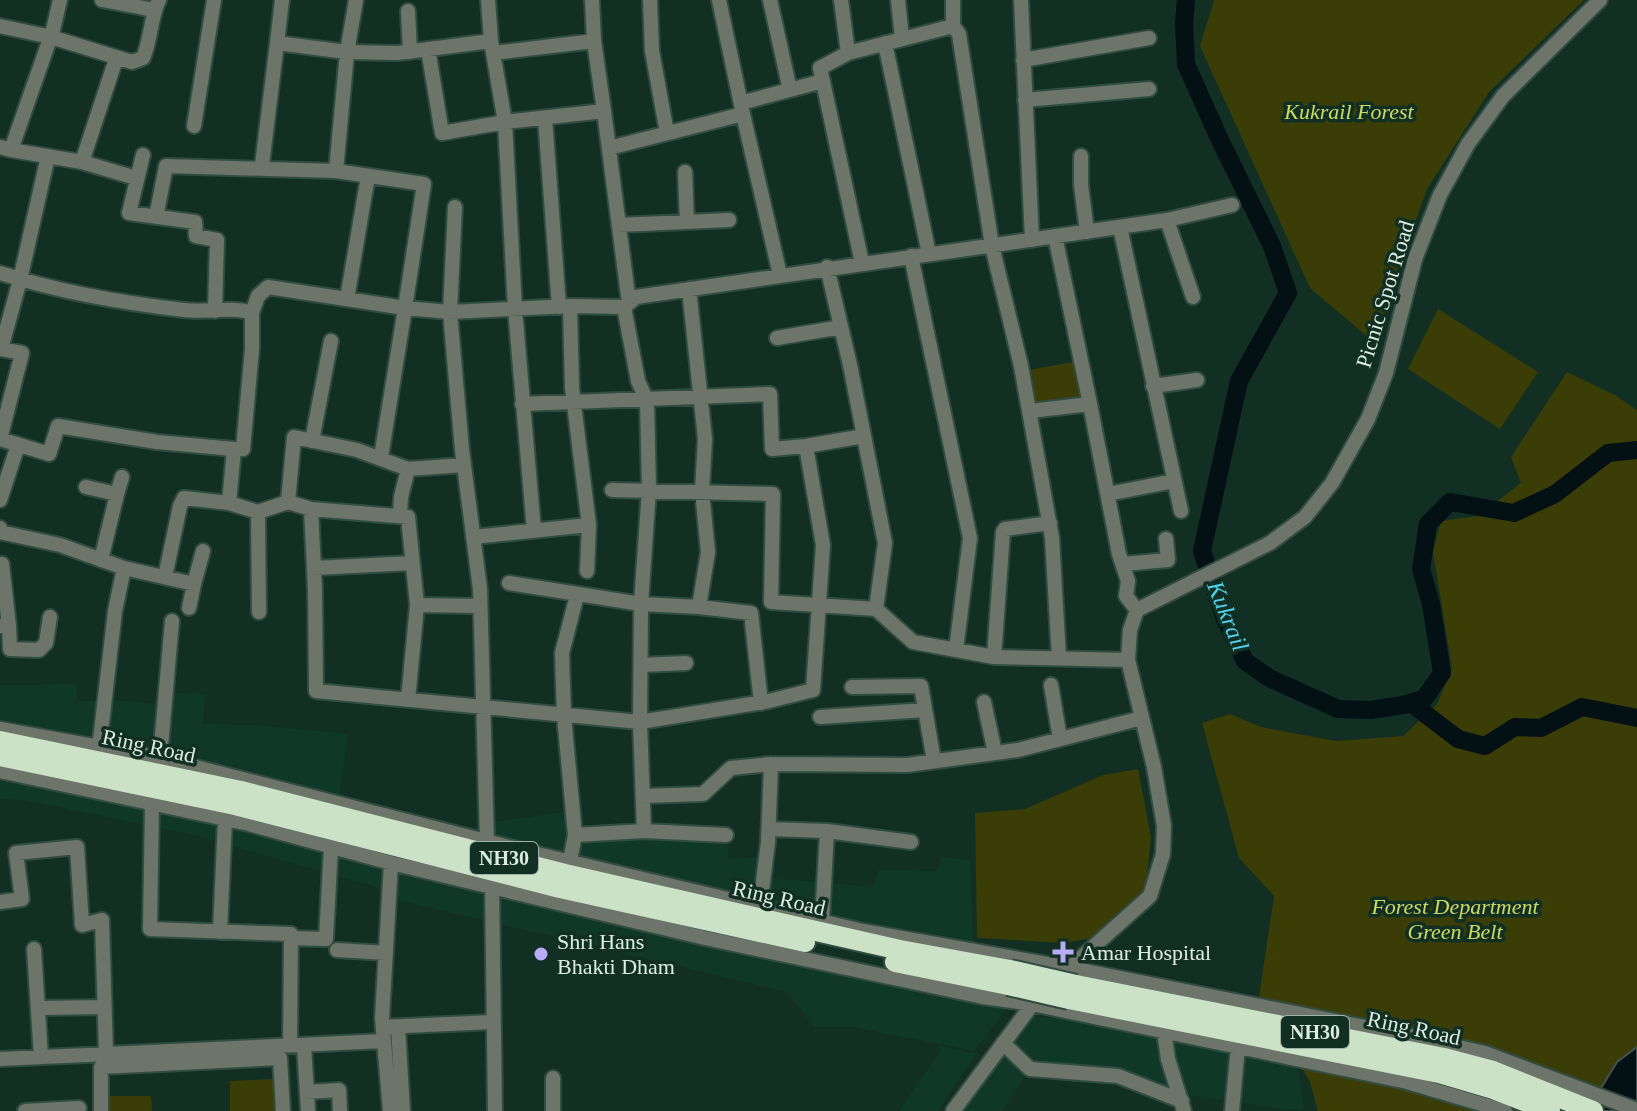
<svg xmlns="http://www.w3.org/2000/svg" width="1637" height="1111" font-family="'Times New Roman',serif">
<rect width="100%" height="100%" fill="#112f23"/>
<!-- built -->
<path fill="#103829" d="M76 684 78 701 113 700 157 704 160 692 205 694 203 724 253 725 348 734 339 798 0 727V685Z
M0 775 220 820 854 977 1007 1008 974 1051 852 1027H814L787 992 393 899 383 889 194 835 24 800 0 799Z
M570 811 572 837 565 856 491 838 494 822Z
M578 837 727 840 729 859 761 857 772 878 872 887 879 870 938 871 941 857 970 860 973 945 886 931 573 859Z
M1025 1015 1123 1026 1265 1060 1298 1064 1304 1109H1284L1029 1072 1002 1111H956Z
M938 1045 976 1054 938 1111H899L941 1050Z"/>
<!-- green -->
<path fill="#3a3e06" d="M1214 0H1584L1489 92 1427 189 1397 273 1376 344 1310 288 1200 46Z
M1438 309 1538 372 1500 429 1408 369Z
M1073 362 1080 401 1031 410 1024 371Z
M1567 372 1615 395 1637 410V1047L1616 1062 1587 1111H1318L1310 1082 1259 997 1274 896 1239 858 1202 723 1230 714 1261 727 1336 741 1403 736 1437 704 1452 668 1433 552 1441 521 1478 516 1521 483 1511 457Z
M1138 769 1151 837 1147 878 1138 902 1098 937 1064 943 977 938 975 813 1025 809 1103 775Z
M275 1079V1111H230V1081Z
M103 1096H151L152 1111H102Z"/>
<!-- water -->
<path fill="#031114" stroke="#445352" stroke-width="2" d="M1637 1047V1111H1587L1617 1062Z"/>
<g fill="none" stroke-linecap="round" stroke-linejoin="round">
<!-- river -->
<path stroke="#031114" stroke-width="18" d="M1186 0 1184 23 1186 64 1218 136 1272 246 1288 293 1239 381 1202 551 1225 619 1245 661 1269 678 1338 709 1371 710 1403 705 1424 699 1442 673 1431 604 1421 569 1428 524 1450 502 1514 513 1555 494 1608 453 1637 450
M1411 703 1458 739 1485 746 1515 727 1541 728 1582 707 1637 718"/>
<!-- minor casing -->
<g stroke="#314d42" stroke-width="18">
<path id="minor" d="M102 0 154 10
M282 0 277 43 347 52 398 53 491 41 488 0
M356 0 347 52 336 171 424 184 405 308 450 312 462 450 480 589 487 841
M650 0 652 51 667 133
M719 0 743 114
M770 0 790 90
M841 0 848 53 820 68 862 263
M898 0 902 39
M1021 0 1032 240
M408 11 410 52
M0 26 51 37 132 62 143 58C151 40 150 19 159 0
M953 26 959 34 992 246 1021 366 1052 538 1059 658
M491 41 505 122 604 111 594 41 592 0
M277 43 262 165 268 169 336 171
M885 43 929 254
M428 49 442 133 505 122 515 309 534 531
M493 53 594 41
M848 53 953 26V0
M1023 60 1149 38
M1025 100 1149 89
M741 103 823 81
M604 111 629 303
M545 118 559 307
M194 126 214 0
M0 147 11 150 53 30 60 0
M609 148 743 114 780 275
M11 150 82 162 136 178
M143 155 129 213 195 222 196 236 217 240 215 311
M48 156 20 280 1 349 22 353 0 439 49 454 58 426 157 442 234 449 229 503 258 512 288 502
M1081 156V185L1087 232
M82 162 116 59
M685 172 687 222
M455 207 450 312 570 306 624 307 636 297 1167 220 1232 205
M156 217 166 166 268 169
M1167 220 1193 297
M619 225 729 220
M1120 227 1181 511
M911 256 970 538 956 650
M827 267 850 365 885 543 876 609 913 642 994 657 1128 660
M0 273C59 292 122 303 184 310 205 313 231 306 252 313V349L243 449H234
M689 289 705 439 702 491 708 552 699 607
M347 299 368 176
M252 313 258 296 268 287 405 308 381 457
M777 338 841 327
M1153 386 1197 380
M522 404 770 394 772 449 806 446
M1090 404 1119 554 1128 581 1126 596 1137 610
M1030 411 1090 404 1055 236
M312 441 331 341
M464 465 408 469 357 450 294 437 288 502 311 509 315 590 316 691 640 722 641 604 699 607 751 613 761 703
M86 487 117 494 101 560
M612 490 773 494 771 602 876 609
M117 494 122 477
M1108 494 1174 481
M0 500 18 445
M311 509 408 517 417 605
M258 512 259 612
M400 516 401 497 408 469
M0 528V532L60 545 124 568 115 611 99 749
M473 537 589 525 572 388 570 306
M1123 564 1168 560 1166 539
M124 568 194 584 189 608
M314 568 412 563
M587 571 589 525
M165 577 180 506 184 498 229 503
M509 583 641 604 649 489 647 401 638 381 624 307
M194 584 203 551
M0 626H9L2 564
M9 626 10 649 39 650 46 643 50 617
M994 657 1003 532 1005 529 1050 523
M641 665 686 663
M1051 685 1060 739
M852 687 921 686 934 761
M408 700 417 605 480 606
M984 702 995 753
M820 717 925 710
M0 729 160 758 533 853 863 931 1070 968 1420 1038 1485 1053 1637 1110
M160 758 172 621
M0 771 249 824 391 863 705 938 983 997 1032 1004 1407 1082 1505 1111
M643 796 703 794 731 768 771 764
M152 803 150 929 291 934 290 1045
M769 829 827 831 911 842
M644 831 726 835
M575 835 564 716 562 653 577 595
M570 861 575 835 644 831 640 722 769 701 813 690 823 545 806 446 864 436
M492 888 495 1111
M0 902 22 899 16 853 77 847 82 925 102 920 106 1054
M760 906 768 842 771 764 907 765 1018 750 1142 718
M822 921 827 831
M220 932 225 819
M291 938 326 939 331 846
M34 949 41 1057
M337 950 386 953
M1064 973 1150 896 1163 854 1164 826 1154 767 1128 660 1130 630 1137 610 1270 543 1305 517 1332 483 1368 419 1386 373 1415 259 1440 195 1468 144 1503 96 1600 0
M38 1008 104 1007
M383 1027 492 1022
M398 1027 403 1111
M1164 1031 1168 1059 1184 1111
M1003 1043 1030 1069 1118 1076 1182 1101
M304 1045 308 1111
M0 1059 384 1041
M553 1078V1111
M307 1092 339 1090 340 1111
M25 1111 79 1108
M101 1111V1067L280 1058 283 1111
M390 1111 382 1018 391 863
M953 1111 1037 998
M1232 1111 1238 1046"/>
</g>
<!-- highway casing -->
<g stroke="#314d42" stroke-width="24">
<path id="highway" d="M0 741 241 791 565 874 900 950 1010 970
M0 756 235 805 560 888 805 942
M895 962 1008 985
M1076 985 1444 1058 1493 1071 1593 1111
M1069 999 1439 1073 1493 1089 1550 1111"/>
</g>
<!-- minor -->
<use href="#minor" stroke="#6d756b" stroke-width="14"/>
<!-- highway -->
<use href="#highway" stroke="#cce2c7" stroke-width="20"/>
<!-- highway-bridge casing -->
<g stroke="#314d42" stroke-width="24" stroke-linecap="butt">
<path id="highway-bridge" d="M1010 970 1076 985
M1008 985 1069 999"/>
</g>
<!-- highway-bridge -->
<use href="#highway-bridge" stroke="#cce2c7" stroke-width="20"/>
</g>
<!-- markers -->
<g fill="#b8abf7" stroke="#112f23" stroke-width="3">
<path d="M1059 940h8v8h8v8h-8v8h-8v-8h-8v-8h8z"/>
<circle cx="541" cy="954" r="8"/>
</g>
<g text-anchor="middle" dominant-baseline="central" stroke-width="7" stroke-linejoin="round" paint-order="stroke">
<!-- shield labels -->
<g fill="#112f23" stroke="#9fb3aa" stroke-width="2">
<rect x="470" y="842" width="68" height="32" rx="6"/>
<rect x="1281" y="1016" width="68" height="32" rx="6"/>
</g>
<g font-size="20" font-weight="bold" fill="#dcece4">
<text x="504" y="858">NH30</text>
<text x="1315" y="1032">NH30</text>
</g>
<!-- park labels -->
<g font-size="22" font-style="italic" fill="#ceda60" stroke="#112f23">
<text x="1349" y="111">Kukrail Forest</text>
<text x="1455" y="906">Forest Department<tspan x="1455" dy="25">Green Belt</tspan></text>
</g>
<!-- street labels -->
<g font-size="22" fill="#dcece4" stroke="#112f23">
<text transform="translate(1385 294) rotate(-73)">Picnic Spot Road</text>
<text transform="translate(149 746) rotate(12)">Ring Road</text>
<text transform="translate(779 898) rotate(13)">Ring Road</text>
<text transform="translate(1414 1028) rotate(12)">Ring Road</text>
</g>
<!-- poi labels -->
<g font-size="22" fill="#dcece4" stroke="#112f23" text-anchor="start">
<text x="557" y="941">Shri Hans<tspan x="557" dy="25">Bhakti Dham</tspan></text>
<text x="1081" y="952">Amar Hospital</text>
</g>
<!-- water labels -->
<g font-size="24" font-style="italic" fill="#52d1ee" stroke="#112f23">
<text transform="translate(1228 616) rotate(68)">Kukrail</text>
</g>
</g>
</svg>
